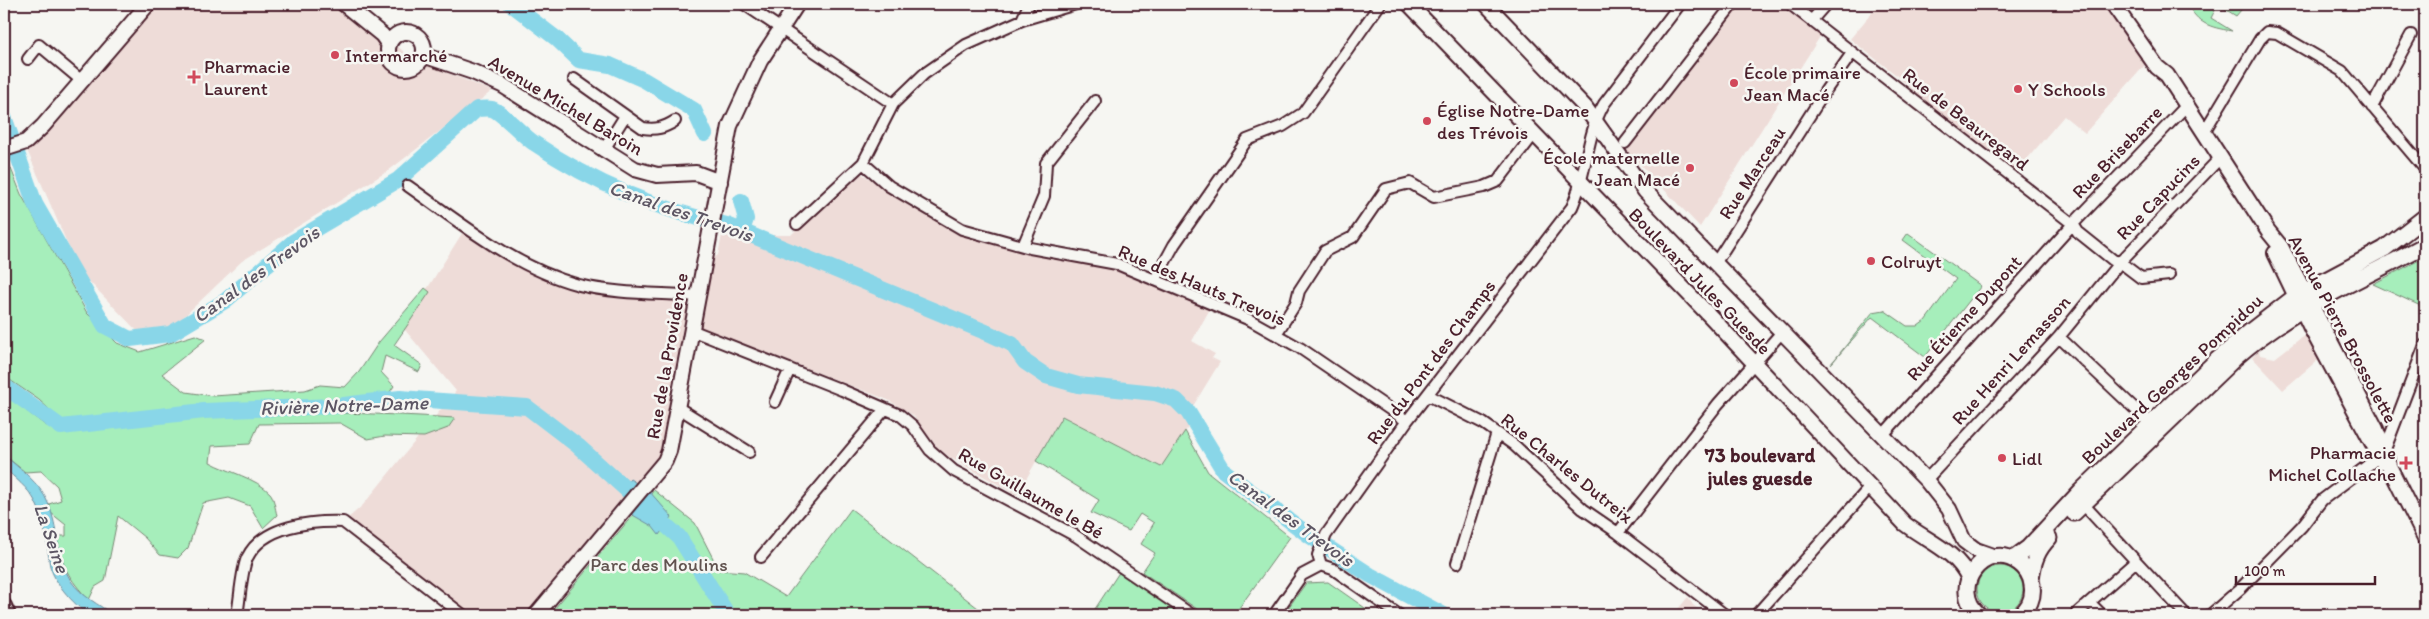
<svg xmlns="http://www.w3.org/2000/svg" width="2429" height="619" font-family="Itim,sans-serif">
<rect width="100%" height="100%" fill="#f6f6f2"/>
<filter id="ink" filterUnits="userSpaceOnUse"><feTurbulence type="fractalNoise" baseFrequency=".02" numOctaves="2"/><feDisplacementMap in="SourceGraphic" scale="10" xChannelSelector="R" yChannelSelector="G"/><feConvolveMatrix kernelMatrix="1 2 1 2 8 2 1 2 1" color-interpolation-filters="sRGB"/></filter>
<g filter="url(#ink)">
<!-- built -->
<path fill="#eedcd8" d="M146 4H349L411 58 492 91 388 171 242 261 172 328 140 334 79 271 27 150Z
M1739 4H1781L1821 35 1700 227 1627 151Z
M1879 4H2102L2145 65 2085 133 2064 116 2016 172 1934 109 1895 74 1850 39Z
M857 171 947 226 979 241 1039 255 1096 263 1210 309 1192 341 1215 354 1212 358 1220 362 1193 406 1189 426 1161 467 1062 416 1017 495 951 458 937 447 913 415 888 400 700 327 703 295 715 257 718 255 722 235H791Z
M466 227 544 270 605 290 699 292 668 458 534 615H467L346 520 363 505 456 391 400 324 429 286Z
M2306 334 2319 359 2283 390 2252 357 2259 350 2260 355 2275 358Z
M1688 597 1693 605 1706 615H1673Z"/>
<!-- green -->
<path fill="#a6eebb" stroke="#788673" d="M2187 4H2246L2236 16 2225 9 2216 8 2211 18 2232 31C2208 27 2199 24 2187 4Z
M6 156 21 194 87 313 117 343 140 352 195 335 206 339 162 374 186 392 213 396 305 390 320 385 345 387 359 372 379 342 425 288 430 292 394 345 422 365 419 372 385 356 381 372 394 386 387 396C319 404 251 404 182 409 142 412 102 421 62 421L39 400 4 376V158Z
M1908 233 1981 286 1925 357 1872 317 1831 364 1873 312 1884 310 1907 326H1918L1925 321 1956 279 1903 240Z
M2425 257V308L2373 284Z
M4 394 45 425 58 431C95 429 131 421 167 418 264 410 359 412 455 418L448 428 424 437 385 436 368 439 340 423 259 424 250 444 212 446 210 462C228 472 256 478 270 493 274 497 275 509 277 515L263 528 250 506 229 498 203 503 188 548 178 558 160 555 145 538 118 516 105 581 95 587 89 600C68 578 62 566 56 536H66V525L51 513 49 504 61 500 57 486 41 471 25 472 4 455Z
M1062 416 1161 467 1185 431 1208 472 1290 537 1234 615H1206L1142 572 1155 553 1141 544 1154 523 1140 514 1129 531 1091 513 1099 500 1036 461Z
M654 490 695 523 719 570 744 572 786 597 851 509 978 608 973 615H549Z
M1977 589a23 23 0 1 1 46 0a23 23 0 1 1-46 0Z
M1120 571 1181 615H1091Z
M1328 582 1375 615H1283L1306 583Z"/>
<!-- water -->
<path fill="#89d6e8" stroke="#708d9c" d="M4 455C20 469 40 483 48 503 59 528 56 558 71 581 82 597 99 604 113 615H89C74 605 50 579 49 560 47 541 44 519 35 501 28 488 15 478 4 468Z
M630 479 649 491 672 517 659 535 652 526 631 514 635 507 619 492Z"/>
<g fill="none" stroke-linecap="round" stroke-linejoin="round">
<!-- river -->
<path stroke="#89d6e8" stroke-width="16" d="M511 4 557 39 579 60 610 65 644 80 694 110 705 134
M4 117 35 204 105 326 130 339 170 334 225 301 293 242 398 180 477 109C481 109 488 108 492 109 502 112 523 136 534 143 594 184 656 209 727 225L988 333 1012 344 1025 362 1046 376 1078 385 1155 393 1176 400 1188 412 1224 471 1242 485 1310 536 1370 575 1444 615
M741 201 746 219 742 231
M4 386 61 427 204 411 336 406 400 398 527 407 578 446 679 537 728 615"/>
<!-- street casing -->
<g stroke="#4a1f2b" stroke-width="14">
<path id="street" d="M744 4 893 104
M1790 4 2073 224 2078 232 2113 260 2120 262 2141 278 2169 275
M1022 20 1029 4
M1812 20 1826 4
M28 59 39 45 82 81
M574 79 643 128C656 130 664 128 675 121
M2372 107 2411 35
M2204 132 2260 39 2267 32 2277 33 2342 71 2425 169
M1625 143 1733 4
M603 151 625 116
M863 163 889 186 962 229 1030 248 1117 264 1250 320 1300 348 1407 421
M408 186C461 223 515 268 579 285 616 294 658 293 697 296
M797 224 863 163 893 104 924 74 966 45 1022 20 1076 4
M1023 246 1044 196 1046 163 1095 101
M1716 262 1826 90 1852 53
M1155 280 1174 245 1247 140 1283 126 1303 113 1380 4
M691 330 842 390 900 415 913 426 930 450 954 471 1076 536 1192 615
M1276 334 1296 303 1299 291 1325 251 1353 237 1386 189 1410 183 1434 197 1484 187 1498 181 1534 134
M2059 337 2151 424
M1428 395 1483 423 1514 445 1583 509 1618 533 1725 615
M775 402 790 369
M677 407 749 452
M1882 436 2073 224 2187 105
M2384 452 2425 345
M1926 480 2059 337 2120 262 2221 157
M2083 504 2186 615
M1618 533 1718 404 1782 332
M761 557 885 409
M1457 563 1497 433
M1321 565 1318 555 1326 535 1407 421 1572 207C1587 174 1586 135 1604 104L1680 4
M1321 565 1333 569 1399 615
M2090 603 2102 615
M237 615C240 600 241 572 247 558 263 525 311 521 343 522L463 615
M1274 615 1302 575 1321 565
M1756 615 1871 486
M2075 615 2135 562
M2210 615 2240 589 2302 526 2322 500 2384 453"/>
</g>
<!-- secondary casing -->
<g stroke="#4a1f2b" stroke-width="18">
<path id="secondary" d="M344 4 382 35 389 45
M1409 4 1712 318 1905 524C1927 541 1957 552 1968 577
M1486 4 1585 107 1645 191 1926 480 1949 509 1964 541 1976 550 1993 556
M2113 4 2157 67 2167 75 2268 231 2281 247 2376 429 2390 468 2425 538
M388 50a18 18 0 1 1 36 0a18 18 0 1 1-36 0Z
M423 55 473 72 502 85 635 169 657 175 696 173 720 182
M4 149 26 142 43 126 148 4
M2275 253 2312 330 2382 461
M4 606 8 615
M536 615 665 461 669 451 730 126 760 61 797 4"/>
</g>
<!-- primary casing -->
<g stroke="#4a1f2b" stroke-width="19">
<path id="primary" d="M2074 513 2235 358C2290 308 2361 280 2425 245
M2013 559 2028 548 2081 491 2217 360 2252 330 2296 296 2384 249 2425 217
M2031 579C2033 562 2037 550 2049 538
M1979 615C1947 588 1985 538 2019 563 2026 568 2031 576 2032 585 2034 597 2029 608 2020 615"/>
</g>
<!-- street -->
<use href="#street" stroke="#f6f6f2" stroke-width="10"/>
<!-- secondary -->
<use href="#secondary" stroke="#f6f6f2" stroke-width="14"/>
<!-- primary -->
<use href="#primary" stroke="#f6f6f2" stroke-width="15"/>
</g>
</g>
<!-- markers -->
<g fill="#d1495b" stroke="#f6f6f2" stroke-width="2">
<circle cx="335" cy="55" r="5"/>
<path d="M191.5 69.5h5v5h5v5h-5v5h-5v-5h-5v-5h5z"/>
<circle cx="1734" cy="83" r="5"/>
<circle cx="2018" cy="89" r="5"/>
<circle cx="1427" cy="121" r="5"/>
<circle cx="1690" cy="168" r="5"/>
<circle cx="1871" cy="261" r="5"/>
<circle cx="2002" cy="458" r="5"/>
<path d="M2403.5 455.5h5v5h5v5h-5v5h-5v-5h-5v-5h5z"/>
</g>
<g text-anchor="middle" dominant-baseline="central" stroke-width="5" stroke-linejoin="round" paint-order="stroke">
<!-- poi labels -->
<g font-size="19" fill="#4a1f2b" stroke="#f6f6f2" text-anchor="start">
<text x="345" y="55">Intermarché</text>
<text x="204" y="66">Pharmacie<tspan x="204" dy="22">Laurent</tspan></text>
<text x="1744" y="72">École primaire<tspan x="1744" dy="22">Jean Macé</tspan></text>
<text x="2028" y="89">Y Schools</text>
<text x="1437" y="110">Église Notre-Dame<tspan x="1437" dy="22">des Trévois</tspan></text>
<text x="1680" y="157" text-anchor="end">École maternelle<tspan x="1680" dy="22">Jean Macé</tspan></text>
<text x="1881" y="261">Colruyt</text>
<text x="2396" y="452" text-anchor="end">Pharmacie<tspan x="2396" dy="22">Michel Collache</tspan></text>
<text x="2012" y="458">Lidl</text>
</g>
<!-- street labels -->
<g font-size="19" fill="#4a1f2b" stroke="#f6f6f2">
<text transform="translate(566 105) rotate(31)">Avenue Michel Baroin</text>
<text transform="translate(1966 119) rotate(38)">Rue de Beauregard</text>
<text transform="translate(2117 152) rotate(-46)">Rue Brisebarre</text>
<text transform="translate(1752 173) rotate(-57)">Rue Marceau</text>
<text transform="translate(2158 197) rotate(-46)">Rue Capucins</text>
<text transform="translate(1700 281) rotate(46)">Boulevard Jules Guesde</text>
<text transform="translate(1202 285) rotate(23)">Rue des Hauts Trevois</text>
<text transform="translate(1964 318) rotate(-48)">Rue Étienne Dupont</text>
<text transform="translate(2343 329) rotate(62)">Avenue Pierre Brossolette</text>
<text transform="translate(667 356) rotate(-80)">Rue de la Providence</text>
<text transform="translate(2011 360) rotate(-48)">Rue Henri Lemasson</text>
<text transform="translate(1431 362) rotate(-53)">Rue du Pont des Champs</text>
<text transform="translate(2172 379) rotate(-43)">Boulevard Georges Pompidou</text>
<text transform="translate(1567 468) rotate(39)">Rue Charles Dutreix</text>
<text transform="translate(1031 493) rotate(30)">Rue Guillaume le Bé</text>
</g>
<!-- park labels -->
<g font-size="19" fill="#61534f" stroke="#f6f6f2">
<text x="659" y="564">Parc des Moulins</text>
</g>
<!-- water labels -->
<g font-size="20" font-style="italic" fill="#5d5664" stroke="#f6f6f2">
<text transform="translate(681 211) rotate(19)">Canal des Trevois</text>
<text transform="translate(256 274) rotate(-36)">Canal des Trevois</text>
<text transform="translate(344 405) rotate(-2)">Rivière Notre-Dame</text>
<text transform="translate(1291 518) rotate(36)">Canal des Trevois</text>
<text transform="translate(52 538) rotate(71)">La Seine</text>
</g>
<!-- neighbourhood labels -->
<g font-size="20" font-weight="bold" fill="#4a1f2b" stroke="#f6f6f2">
<text x="1760" y="455">73 boulevard<tspan x="1760" dy="23">jules guesde</tspan></text>
</g>
</g>
<!-- margin -->
<rect width="2429" height="619" fill="none" stroke="#f6f6f2" stroke-width="20"/>
<rect x="10" y="10" width="2409" height="599" fill="none" stroke="#4a1f2b" stroke-width="2" filter="url(#ink)"/>
<!-- scale -->
<path d="M2236 576v8h139v-8" fill="none" stroke="#4a1f2b" stroke-width="2.5"/>
<text x="2244" y="576" font-size="15" fill="#4a1f2b" stroke="#f6f6f2" stroke-width="4" paint-order="stroke">100 m</text>
</svg>
